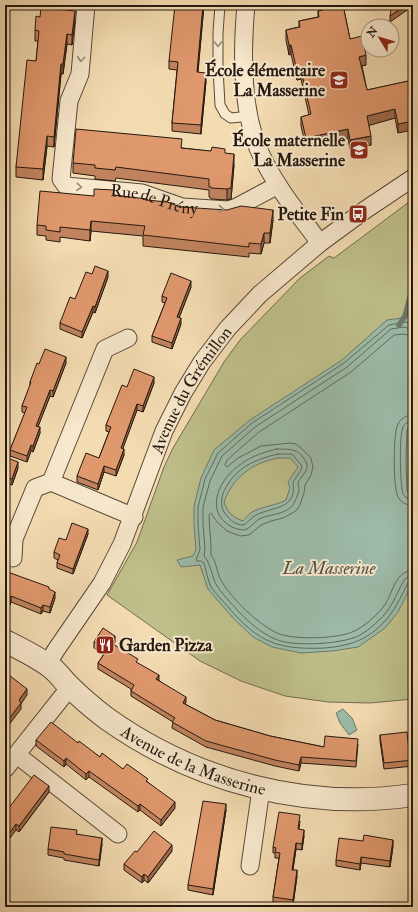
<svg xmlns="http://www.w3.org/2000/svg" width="418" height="912" font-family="'IM FELL Double Pica',serif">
<rect width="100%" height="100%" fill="#f4dcb2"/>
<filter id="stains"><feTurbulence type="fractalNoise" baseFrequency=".005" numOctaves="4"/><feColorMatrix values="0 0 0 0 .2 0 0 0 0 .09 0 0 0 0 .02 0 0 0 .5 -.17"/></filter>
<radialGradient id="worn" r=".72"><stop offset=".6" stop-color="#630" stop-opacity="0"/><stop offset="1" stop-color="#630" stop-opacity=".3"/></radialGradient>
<!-- green -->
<path fill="#bebf8a" stroke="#726c4d" d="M413 199V699L370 703 328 702 285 696 241 681 200 661 107 595 137 542 164 467 173 448 224 362 240 340 300 278 329 256 334 258Z"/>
<!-- water -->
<path fill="#9cbcaa" stroke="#6c7a6c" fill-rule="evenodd" d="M410 317 413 325V418L410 436V459L411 497 413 505V582L398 612 385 628 358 647 332 651 301 653 272 647 253 637 233 618 208 589 200 565 181 567 177 560 193 556 196 550 194 524V506L201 478 214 450 250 420 342 360 387 320ZM278 458H290L298 467 288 482 290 488 286 500C275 506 263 506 252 512 249 514 246 518 243 521 232 517 228 513 224 502 233 477 252 463 278 458Z
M343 709 352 718 357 730 349 735 340 723 336 713Z"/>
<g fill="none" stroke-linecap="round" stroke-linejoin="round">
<!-- shore -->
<path stroke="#606a5d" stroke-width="1" d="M413 325 406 322 389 325 344 363 252 423 218 453 205 479 198 507V524L200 550 196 559 197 561H201L204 563C206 571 208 580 211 587 216 594 223 601 229 608 259 643 279 650 325 648 347 646 366 641 382 624 394 613 400 598 408 583L413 581
M413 330 404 327 391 329 347 367 255 427 222 456 210 481 203 507V524L205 549 204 556C211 564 211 574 216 584 220 592 232 604 239 612 249 622 261 633 275 639 293 647 335 644 353 638 361 636 372 627 378 621 391 610 396 595 404 580L408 577 413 576
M413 336 403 334 394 335 351 372 259 432 227 460 225 465 227 467 238 458 261 446 290 443 296 444 301 448 311 458 313 467 311 475 305 485 304 493 300 505 296 511 283 518 271 521 261 525 249 535 240 536 227 531 217 522 211 513 209 515C209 526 211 537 211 548 211 550 211 552 211 554 211 556 214 559 215 562 217 568 218 576 222 582 233 600 258 624 277 633 292 640 336 639 352 632 363 628 380 613 386 603 393 591 396 571 413 570
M413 415C407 415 401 418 398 424 393 432 393 488 398 497 401 503 407 505 413 506
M413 421C409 421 405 423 403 427 399 435 400 486 403 494 405 498 409 499 413 500
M413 426 409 427 407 430 406 459 407 491 409 494 413 495
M277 449C292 449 300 449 307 464 308 473 301 475 298 483 298 484 299 488 299 489 299 493 295 502 292 506 284 515 269 514 259 519 254 522 250 529 244 530 240 530 233 528 230 526 203 509 221 477 241 464 252 456 264 452 277 449Z
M278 454H292L302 466 301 470 293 482C297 510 274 506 256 515 252 517 248 522 244 525 237 525 232 522 228 517 212 502 229 478 243 468 253 461 265 457 278 454Z"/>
<!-- stream -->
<path stroke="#6c7a6c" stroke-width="5.5" d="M399 325 405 316 413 286"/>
<!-- service casing -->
<g stroke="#594938" stroke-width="11">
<path id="service" d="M220 5 218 33V68L220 105 225 114 231 118 250 116"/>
</g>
<!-- minor casing -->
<g stroke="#594938" stroke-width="19">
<g id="minor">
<path id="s1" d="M86 5 80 74 69 101 61 179 66 186 142 193 182 207 228 210 235 208 278 185"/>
<path d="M246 5C242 49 241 106 258 148 273 183 297 212 320 243"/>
<path d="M51 482 134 517"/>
<path d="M13 558 14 539 35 488 51 482 105 349 128 338"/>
<path id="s2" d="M47 665 56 650 102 583 122 544 164 431 183 393 202 362 228 328 260 294 320 243 365 210 413 178"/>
<path d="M17 755 118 834"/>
<path d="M5 769 70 687"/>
<path d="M250 866 261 789"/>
</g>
</g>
<!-- tertiary casing -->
<g stroke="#594938" stroke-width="24">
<g id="tertiary">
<path id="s3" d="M5 641C21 649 38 657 52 668 58 673 63 680 69 686 80 697 93 708 106 718 194 781 305 811 413 795"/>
</g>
</g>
<!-- service -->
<use href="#service" stroke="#f8e8cd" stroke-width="9"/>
<!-- minor -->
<use href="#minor" stroke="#f8e8cd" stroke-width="17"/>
<!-- tertiary -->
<use href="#tertiary" stroke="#f8e8cd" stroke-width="22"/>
</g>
<!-- wall -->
<path fill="#c1835e" stroke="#251810" d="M204 5 198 72 206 81 201 134 172 131V123L177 70 169 69V61Z
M321 5H343L350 39 366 65 362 66 367 90 413 80 398 133 395 118 369 125 371 145 350 149 348 138 306 147 301 126V117L309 115 301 79 297 80 291 54 289 55 286 40V30L299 27V21L318 17V11L321 10Z
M75 21 72 45 67 44 63 74H61L54 147 47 146 43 180 16 177V167L36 61 38 41H35V30Z
M182 148 225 153 234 165 231 199 227 200 211 199V198L209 197V190L116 178 115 181 95 179V176L73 173V163Z
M114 195 147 200 181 207 273 220 270 243H264L261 254 249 253V257L143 246V236L91 231 90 241 60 237V242L46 240V236L37 235V225L94 196Z
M92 274 108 277 95 313 93 312 82 338 60 329V323Z
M191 287 179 318 181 324 172 349 152 342V336L165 303 162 302V296Z
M66 363 53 397 50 396 38 426 40 433 33 452 31 451 27 462 10 456V450L25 413 22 412V406L30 386V382L39 364Z
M154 383 143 412 137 410 122 449 124 455 116 476 104 472 98 490 77 482V476L99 458 109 432 106 431V425L127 387Z
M5 457 18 468 12 485 6 483Z
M88 534 73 574 57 568V563L58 560 54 558V552L66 540Z
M5 571 49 590 55 598 50 613 43 611 41 614 11 602 10 605 5 604Z
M94 642H115L113 644 186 702 185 704 215 720 270 736 324 747 358 744 356 767 301 763 299 771 275 766 206 747 172 728 173 722 131 696V689L98 669V663L104 654 94 648Z
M380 735 408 743 413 741V766L384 769 380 741Z
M36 740 78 743 100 757 148 782 175 808 161 826 140 810 138 812 89 777 86 780 66 764 64 767 36 746Z
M49 792 19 832 16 830 5 813Z
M226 810 213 895 188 890V885Z
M300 821 299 830 304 836 302 850 296 849 293 870 297 876 293 905 273 902V897L279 858H275V853H273V847Z
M77 834 102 844 99 866 64 860V858L48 855V849Z
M393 846 390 867 361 863 360 870 336 866V860Z
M172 851 148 883 144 880 142 883 124 870V864L137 852Z"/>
<!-- shaded-wall -->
<path fill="#9d6a4c" stroke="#251810" d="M203 5H204L197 80V72Z
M406 5H413V6L390 22V16Z
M75 11V21L72 45V35Z
M67 34V44L63 74V64Z
M289 45H291V54L289 55Z
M366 55V65L359 66V57Z
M61 64V74L54 147V137Z
M301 70V79L297 80V71Z
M206 73V81L201 134V125Z
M395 109V118L367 126V116Z
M413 121V130L398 133V124Z
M348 129V138L306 147V138Z
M47 136V146L43 180V169Z
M371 136V145L350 149V140Z
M234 154V165L231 199 227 200V189Z
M273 210V220L270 243V233Z
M91 221V231L90 241V230Z
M264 233V243L261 254V244Z
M108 271V277L95 313V307Z
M191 281V287L177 323V317Z
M93 306V312L82 338V332Z
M181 318V324L172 349V343Z
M66 357V363L53 397V391Z
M154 377V383L143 412V406Z
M50 390V396L36 432V426Z
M137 404V410L121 454V448Z
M40 427V433L33 452V446Z
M31 445V451L27 462V456Z
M124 449V455L116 476V470Z
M18 462V468L12 485V479Z
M104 466V472L98 490V484Z
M6 477V483L5 487V481Z
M88 529V534L73 574V569Z
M55 592V598L50 613V607Z
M11 596V602L10 605V599Z
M43 605V611L41 614V608Z
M115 636V642L111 648V643Z
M159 675V681L156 679Z
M27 689V695L21 704V709L5 730V724L19 700Z
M186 697V702L183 708V703Z
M301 757V763L299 771V765Z
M66 758V764L64 767V761Z
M89 771V777L86 780V774Z
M49 786V792L19 832V826Z
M175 802V808L161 826V820Z
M140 804V810L138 812V806Z
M226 804V810L213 895V889Z
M16 824V830L5 845V839Z
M304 830V836L302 850V844Z
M102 838V844L99 866V860Z
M393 840V846L390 867V861Z
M296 843V849L292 875V870Z
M172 845V851L148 883V877Z
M361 857V863L360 870V864Z
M297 870V876L293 905V900Z
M144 874V880L142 883V877Z"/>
<!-- building -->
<path fill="#e0986d" stroke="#251810" d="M175 5H203L197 72 206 73 201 125 172 123 178 62 169 61Z
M322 5H343L350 39 362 36 366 55 359 57 367 90 413 80V121L398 124 395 109 367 116 371 136 350 140 348 129 306 138 301 117 311 114 301 70 297 71 291 45H289L286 30 300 27 299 21 319 17 318 11 323 10Z
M392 5H406L390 16Z
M41 7 75 11 72 35 67 34 63 64H61L54 137 47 136 43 169 16 167 27 60 36 61 39 31 35 30 36 16 40 17Z
M76 129 182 139 181 148 211 151 212 147 225 149V153L234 154 231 188 227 189 211 188V187H209V179L116 167 115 170 95 168V165L73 163Z
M94 189 114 190 113 195 147 199V200L167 202 181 207 227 210 241 206 273 210 270 233H264L261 244 249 243V247L143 235 145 226 91 221 90 230 60 227V232L46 230V226L37 225 40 191 94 196Z
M95 266 108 271 95 307 93 306 82 332 60 323 70 297 75 299 86 272 92 274Z
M171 273 191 281 177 317 181 318 172 343 152 336 167 298 162 296Z
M45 349 66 357 53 391 50 390 36 426 40 427 33 446 31 445 27 456 10 450 27 407 22 406 31 382H30L37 363 39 364Z
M134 369 154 377 143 406 137 404 121 448 124 449 116 470 104 466 98 484 77 476 86 453 99 458 111 427 106 425 122 385 127 387Z
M5 457 18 462 12 479 6 477 5 481Z
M72 523 88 529 73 569 57 563 60 555 54 552 59 538 66 540Z
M5 571 49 587V589L55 592 50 607 43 605 41 608 11 596 10 599 5 598Z
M103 628 115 636 111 643 138 659 136 662 159 675 156 679 186 697 183 703 215 720 270 736 324 747 325 736 358 739 356 761 301 757 299 765 275 760 206 741 172 722 175 718 131 691 134 685 98 663 107 650 94 642Z
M5 672 27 689 19 700 21 703 5 724Z
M51 722 78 743 79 741 100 757 102 753 123 769 127 764 148 779 146 781 175 802 161 820 140 804 138 806 89 771 86 774 66 758 64 761 36 740Z
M407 732 408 743 413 741V760L384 763 380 735Z
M34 775 49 786 19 826 16 824 5 839V813Z
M203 801 226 804 213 889 188 885Z
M279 812 300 815 298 829 304 830 302 844 296 843 292 870H297L293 900 273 897 280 853 275 852 276 848 273 847Z
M51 827 77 830 76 834 102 838 99 860 64 854V852L48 849Z
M154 831 172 845 148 877 144 874 142 877 124 864 135 851 137 852Z
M364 835 393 840 390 861 361 857 360 864 336 860 339 838 363 841Z"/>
<!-- one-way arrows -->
<defs><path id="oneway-chevron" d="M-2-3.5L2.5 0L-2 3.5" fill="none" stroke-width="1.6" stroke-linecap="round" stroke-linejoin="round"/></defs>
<g stroke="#998a78">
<use href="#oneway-chevron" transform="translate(218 44) rotate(90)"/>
<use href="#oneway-chevron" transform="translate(81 59) rotate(95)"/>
<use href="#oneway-chevron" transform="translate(79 187) rotate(5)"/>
<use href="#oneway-chevron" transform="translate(221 209) rotate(4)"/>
</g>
<!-- icons -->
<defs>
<g id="school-square" transform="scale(1)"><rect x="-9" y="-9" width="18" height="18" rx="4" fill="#8f2418" stroke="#f8e8cd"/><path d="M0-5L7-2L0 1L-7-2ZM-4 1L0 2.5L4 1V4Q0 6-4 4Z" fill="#fff"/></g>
<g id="bus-square" transform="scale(1)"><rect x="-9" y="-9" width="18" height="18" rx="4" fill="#8f2418" stroke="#f8e8cd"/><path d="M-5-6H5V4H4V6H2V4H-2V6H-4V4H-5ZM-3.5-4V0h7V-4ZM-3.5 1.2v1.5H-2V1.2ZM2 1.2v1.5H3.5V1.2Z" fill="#fff"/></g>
<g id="restaurant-square" transform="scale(1)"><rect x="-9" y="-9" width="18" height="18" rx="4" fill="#8f2418" stroke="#f8e8cd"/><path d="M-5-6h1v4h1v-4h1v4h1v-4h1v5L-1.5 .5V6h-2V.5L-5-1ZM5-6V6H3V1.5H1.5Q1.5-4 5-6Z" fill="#fff"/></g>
</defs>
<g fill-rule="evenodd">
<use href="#school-square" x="339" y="80"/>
<use href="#school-square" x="359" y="150"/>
<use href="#bus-square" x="358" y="214"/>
<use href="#restaurant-square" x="105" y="645"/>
</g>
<g text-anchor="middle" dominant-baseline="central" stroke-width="4" stroke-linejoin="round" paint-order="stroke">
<!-- poi labels -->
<g font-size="17" font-weight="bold" fill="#251810" stroke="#f8e8cd" text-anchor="end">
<text x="325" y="70">École élémentaire<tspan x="325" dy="20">La Masserine</tspan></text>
<text x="345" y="140">École maternelle<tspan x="345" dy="20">La Masserine</tspan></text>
<text x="344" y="214">Petite Fin</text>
<text x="119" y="645" text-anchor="start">Garden Pizza</text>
</g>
<!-- street labels -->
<g font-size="17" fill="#251810" stroke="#f8e8cd">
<text stroke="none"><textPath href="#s1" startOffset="275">Rue de Prény</textPath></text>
<text stroke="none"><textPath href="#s2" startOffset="312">Avenue du Grémillon</textPath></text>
<text stroke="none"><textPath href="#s3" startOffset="226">Avenue de la Masserine</textPath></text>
</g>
<!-- water labels -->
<g font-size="18" font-style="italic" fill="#4f5146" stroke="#f8e8cd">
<text x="329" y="568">La Masserine</text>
</g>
</g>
<!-- margin -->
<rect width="418" height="912" fill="none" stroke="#f4dcb2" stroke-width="20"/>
<rect x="6" y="6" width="406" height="900" fill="none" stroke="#251810" stroke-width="2"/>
<rect x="10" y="10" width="398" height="892" fill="none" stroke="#251810"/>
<!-- north arrow -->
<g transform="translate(380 38) rotate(308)"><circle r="19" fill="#f8e8cd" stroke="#a49581"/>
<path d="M0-3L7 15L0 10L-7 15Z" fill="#8f2418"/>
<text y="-6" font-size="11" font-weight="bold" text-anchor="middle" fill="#251810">N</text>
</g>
<rect width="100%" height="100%" filter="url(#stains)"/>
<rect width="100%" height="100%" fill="url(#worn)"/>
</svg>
